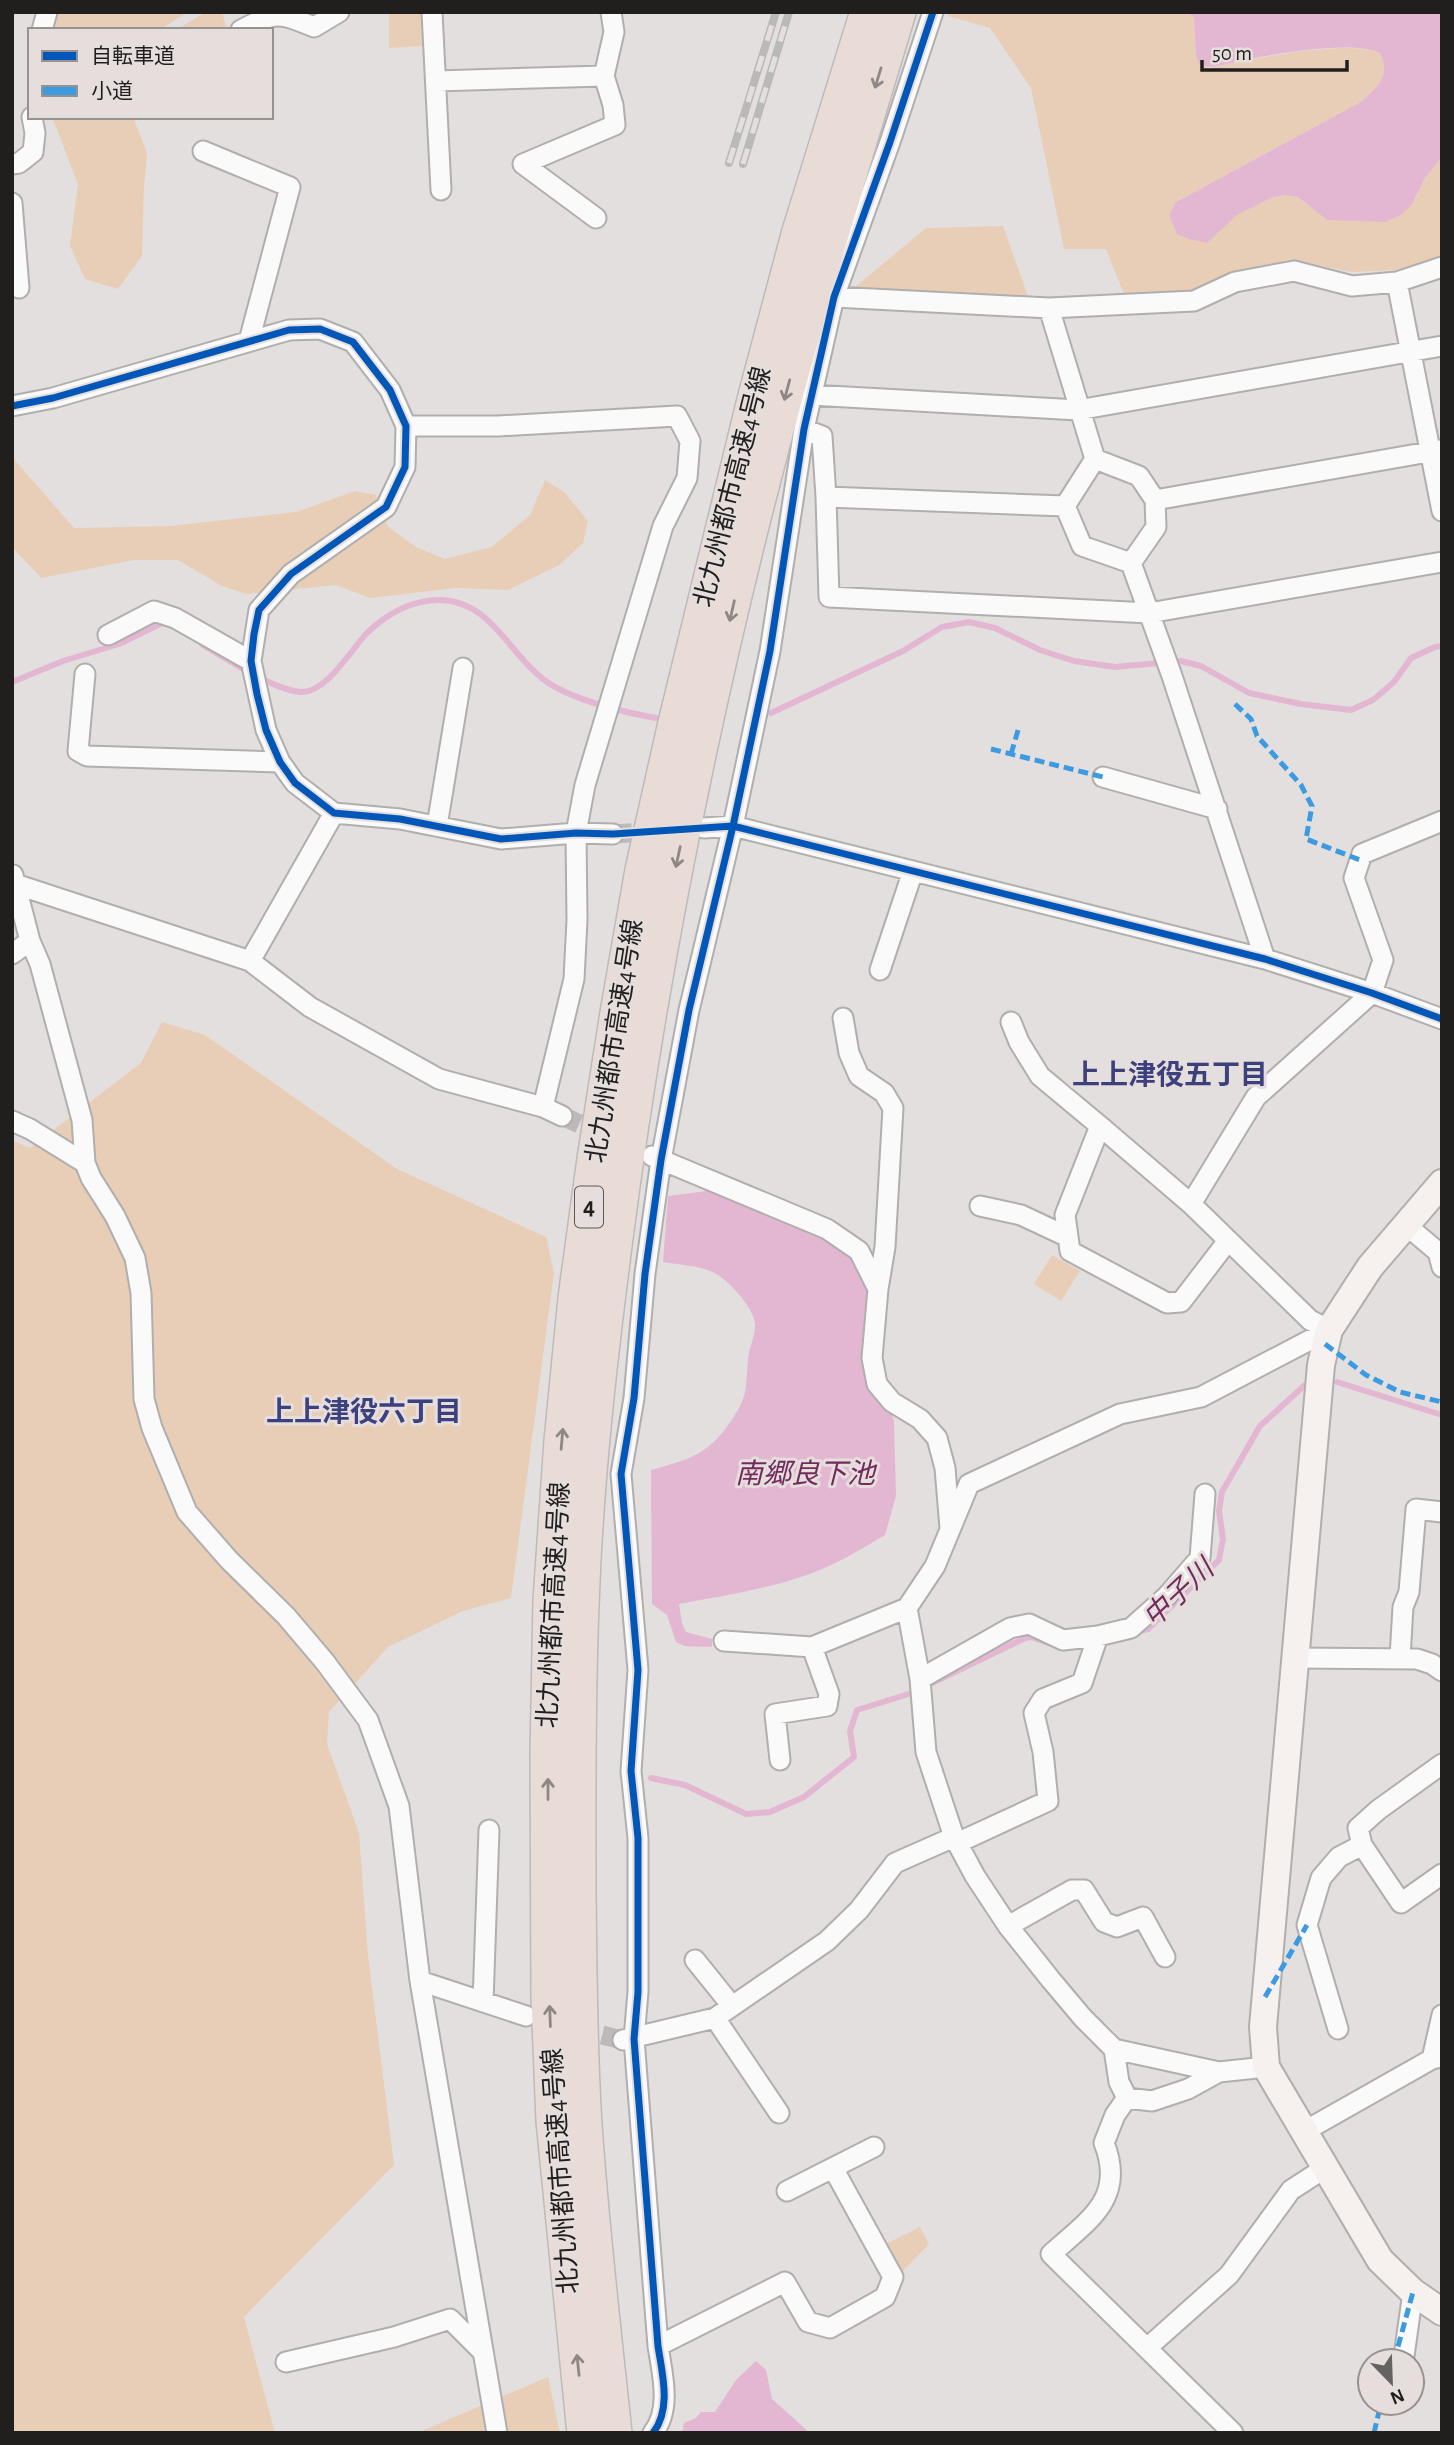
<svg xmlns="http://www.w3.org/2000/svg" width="1454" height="2445" font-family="'Alegreya Sans','Noto Sans JP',sans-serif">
<rect width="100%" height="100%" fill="#e3dfdf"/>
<!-- green -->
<path fill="#e8ceb6" d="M55 12H188L159 30H50Z
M206 12H222L226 26 219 30H176Z
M389 12H424L425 46 389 48Z
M949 12H1188L1194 17 1196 56 1209 68C1247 60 1347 38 1380 53 1392 78 1376 88 1359 103L1176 202 1169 215H1237L1271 198 1286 195 1298 197 1327 220 1412 204 1425 178 1442 157V253L1436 258 1395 270 1352 272 1293 260 1235 272 1192 292 1124 294 1106 249H1064L1031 88 990 28 948 16Z
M52 117H133L147 153 144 186 142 256 118 289 85 279 70 246 78 184Z
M1003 226 1029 299 853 289 926 228Z
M12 457 74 528 171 526 296 512 355 491 376 495 388 527 418 548 445 559 492 547 530 515 545 480 564 492 588 521 583 543 559 565 508 590 455 588 370 598 336 585 247 594 222 586 178 560H134L41 578 12 547Z
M162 1022 205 1035 397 1169 546 1237 554 1273 511 1598 463 1611 388 1647 329 1712 327 1744 359 1833 368 1955 394 2165 244 2317 275 2433H12V1140L30 1148 141 1063Z
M1052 1255 1080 1271 1061 1301 1034 1284Z
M920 2227 929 2244 900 2274 884 2245Z
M548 2377 560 2433H417Z"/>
<!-- water -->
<path fill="#e3b7d2" d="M1188 12H1442V157L1425 178 1412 204 1402 214 1386 222 1327 220 1298 197 1285 195 1271 198 1237 215 1207 243 1189 239 1177 234 1169 215 1176 202 1359 103C1376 88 1392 77 1380 53 1353 40 1281 53 1249 59 1234 62 1216 69 1201 66L1196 56 1194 18Z
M707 1191 767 1210 829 1238 854 1260 869 1283 890 1408 894 1421 896 1496 885 1535C860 1550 835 1565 807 1575 766 1589 722 1596 679 1604L682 1623 686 1632 712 1639V1647L684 1646 676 1642 667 1615 652 1604 651 1470C690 1459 708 1455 731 1421 737 1411 743 1403 745 1392 747 1381 747 1370 748 1359 749 1347 756 1335 755 1323 753 1307 726 1276 710 1271 696 1265 678 1265 663 1262L668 1196Z
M756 2361 766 2370 772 2399 810 2433H682L684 2423 696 2418 701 2412H715L736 2380Z"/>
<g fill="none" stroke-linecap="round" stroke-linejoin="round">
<!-- stream -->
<path stroke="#e3b7d2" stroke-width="6" d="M203 645 248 672
M258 677C270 683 289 692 303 692 328 691 351 649 368 632 387 614 412 600 439 600 495 600 511 663 555 687 585 703 623 712 656 718
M12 682 63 661 119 644 162 623 166 624
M771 713 903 651 942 627 969 622 995 628 1040 650 1074 661 1115 667 1181 661 1201 666 1249 693 1301 704 1351 710 1373 700 1394 682 1411 658 1435 647 1442 646
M1337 1382 1442 1415
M1135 1632 1148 1629 1219 1560 1223 1539 1219 1511 1222 1492 1260 1426 1305 1385
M926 1686 1025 1638 1031 1637 1049 1643
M651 1778 685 1785 746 1814 770 1812 804 1797 854 1757 850 1731 857 1710 915 1692"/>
<!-- street-tunnel -->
<path stroke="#bcb9b8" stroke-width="19" stroke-dasharray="19 10" stroke-linecap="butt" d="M613 834 658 831
M562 1116 604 1135
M574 2028 622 2040"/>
<!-- street casing -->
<g stroke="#b1aeae" stroke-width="23">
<path id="street" d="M432 12 441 190
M42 30 47 12
M241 30C276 12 278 12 314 27L339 12
M436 81 604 76
M203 151 290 187 249 341
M12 164 19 163 33 152 35 133 32 117
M12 203 19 288
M596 218 523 164 615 125 613 105 604 76 614 32 611 12
M1397 282 1442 267
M834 297 1049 308 1194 301 1235 282 1294 271 1352 286 1397 282 1442 511
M1049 308 1095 459
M811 395 1078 410 1442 346
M12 406 53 398 289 330 320 329 353 342 390 390 406 426 405 467 386 507 291 574 259 610 251 661 266 730 280 762 295 783 334 813 400 819 501 839 576 833 613 834
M406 426H498L677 416 690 441 687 478 663 526 585 785 576 833 577 920 574 979 543 1107
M804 429 822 436 826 497
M1095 459 1139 476 1155 500 1156 527 1131 563 1082 546 1065 506Z
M1155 500 1440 450
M1065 506 826 497 829 597 1149 613 1442 562
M1131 563 1172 676 1265 959
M108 635 154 611 175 618 251 661
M85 674 78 751 87 756 280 762
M1103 777 1217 809
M437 826 463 668
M704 828 733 826 1265 959 1372 993 1442 1019
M12 883 250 961 310 1007 439 1079 543 1107 562 1116
M30 941 40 964 82 1120 85 1163 91 1178 115 1216 135 1258 141 1293 144 1399 152 1428 187 1512 229 1560 286 1616 325 1662 368 1720 399 1806 420 1981 497 2433
M12 954 30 941 13 875
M250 961 334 813
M880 970 913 871
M843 1018 849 1053 859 1076 884 1093 893 1108 885 1247 878 1289
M1011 1022 1019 1042 1040 1076 1100 1126
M12 1121 30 1129 85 1163
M652 1156 827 1229 859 1251 878 1289 872 1358 877 1384 892 1402 920 1419 937 1438 945 1468 950 1528
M1191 1204 1256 1097 1372 993 1383 960 1354 878 1362 854 1442 821
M980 1206 1021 1215 1068 1237
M1406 1225 1438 1252 1442 1267
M1227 1242 1181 1302 1167 1303 1070 1251 1065 1215 1100 1126 1191 1204 1310 1320 1329 1330
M724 1641 812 1647 907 1608
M1400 1657 1403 1607 1409 1592 1416 1509 1442 1512
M1294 1658 1417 1659 1432 1664 1442 1671
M920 1679 1010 1628 1029 1624 1063 1640 1098 1636 1131 1628 1167 1596 1200 1558 1205 1494
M780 1760 775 1714 827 1706 829 1694 812 1647
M1442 1764 1378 1810 1358 1828 1362 1845 1401 1903 1442 1874
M957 1843 1048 1801 1043 1752 1034 1713 1043 1699 1082 1683 1098 1636
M1008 1926 1072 1890H1084L1104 1922 1117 1927 1143 1917 1165 1957
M695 1960 732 2006
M420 1981 526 2016
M483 2002 489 1830
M715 2018 779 2113
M1338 2029 1307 1925 1321 1878 1339 1857 1362 1845
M623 2040 715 2018 827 1941 859 1910 895 1863 954 1837
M1114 2049 1119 2082 1127 2098 1152 2101 1188 2089 1219 2072
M1432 2059 1442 2015
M1266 2067 1219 2072 1114 2049 1083 2018 1051 1980 1008 1926 975 1876 954 1837 926 1752 920 1679 907 1608 935 1566 969 1484 1120 1414 1201 1397 1329 1330
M1127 2098 1115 2115 1104 2143C1126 2198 1089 2220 1051 2254L1233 2433
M1303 2132 1432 2059 1442 2057
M787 2191 874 2147
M658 2346 785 2282 808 2322 830 2328 885 2297 893 2277 833 2168
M1147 2348 1229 2275 1291 2190 1325 2168
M1404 2356 1413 2292
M286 2362 394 2337 450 2319 483 2352
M653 2433C672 2409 662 2373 658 2346L634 2039 638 1992V1838L631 1771 638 1670 621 1474 634 1398 645 1274 661 1160 689 1010 733 826 770 651 804 429 834 297 890 142 933 12"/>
</g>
<!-- secondary casing -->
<g stroke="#b1aeae" stroke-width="30">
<path id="secondary" d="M1442 1183 1370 1267 1329 1330 1321 1365 1263 2027 1266 2067 1380 2260 1413 2292 1442 2312"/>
</g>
<!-- highway casing -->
<g stroke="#bcbaba" stroke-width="38">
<path id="highway" d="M585 2433 554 2121 549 1998 548 1753 551 1600 562 1441 576 1298 595 1159 618 1013 643 870 676 723 755 400 799 235 868 12
M614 2433C603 2330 591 2228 584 2125 579 2047 579 1969 578 1891 578 1796 577 1702 581 1607 585 1484 599 1360 615 1238 659 900 733 564 830 237 852 162 875 87 898 12"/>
</g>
<!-- street -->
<use href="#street" stroke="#fbfafa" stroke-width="19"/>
<!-- secondary -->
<use href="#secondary" stroke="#f6f1ef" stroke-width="26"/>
<!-- highway -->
<use href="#highway" stroke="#e9dcd6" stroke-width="35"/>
<!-- rail casing -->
<g stroke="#b9b9b9" stroke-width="8">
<path id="rail" d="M729 163 776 12
M743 164 789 12"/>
</g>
<!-- rail -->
<use href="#rail" stroke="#e5dedd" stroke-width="5" stroke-dasharray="16" stroke-linecap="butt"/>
<!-- quiet -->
<path stroke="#3c9be0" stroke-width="5" stroke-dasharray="10 5" stroke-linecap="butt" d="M1235 704 1251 719 1257 736 1301 785 1312 806 1306 839 1360 860
M991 749 1103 777
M1011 754 1019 727
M1325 1344 1366 1375 1400 1392 1442 1402
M1265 1997 1307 1925
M1394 2361 1413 2292
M1374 2433 1381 2403"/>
<!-- cycleway casing -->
<g stroke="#e5dedd" stroke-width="11">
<path id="cycleway" d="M12 406 53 398 289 330 320 329 353 342 390 390 406 426 405 467 386 507 291 574 259 610 254 634 251 661 257 694 266 730 280 762 295 783 334 813 400 819 501 839 576 833 613 834 733 826 1265 959 1372 993 1442 1019
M653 2433C672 2409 662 2373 658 2346L634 2039 638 1992V1838L631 1771 638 1670 621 1474 634 1398 645 1274 661 1160 689 1010 733 826 770 651 804 429 834 297 890 142 933 12"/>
</g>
<!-- cycleway -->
<use href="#cycleway" stroke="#0057b8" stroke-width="7"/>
</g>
<!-- one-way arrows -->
<defs><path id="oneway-shaft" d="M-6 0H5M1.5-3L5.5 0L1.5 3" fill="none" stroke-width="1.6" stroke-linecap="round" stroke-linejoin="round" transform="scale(1.75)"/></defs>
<g stroke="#8f8783">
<use href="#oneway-shaft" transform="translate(878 78) rotate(107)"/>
<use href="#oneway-shaft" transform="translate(787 390) rotate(105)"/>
<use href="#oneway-shaft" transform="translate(732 611) rotate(103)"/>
<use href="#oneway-shaft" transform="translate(678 857) rotate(102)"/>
<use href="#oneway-shaft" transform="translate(562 1439) rotate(-85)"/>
<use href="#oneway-shaft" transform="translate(548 1789) rotate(-90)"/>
<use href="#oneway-shaft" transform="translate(550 2016) rotate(-92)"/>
<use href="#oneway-shaft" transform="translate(578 2365) rotate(-96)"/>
</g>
<g text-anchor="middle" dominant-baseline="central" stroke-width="6" stroke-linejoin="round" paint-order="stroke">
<!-- shield labels -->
<rect fill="#e5dedd" stroke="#5c5857" stroke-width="2" x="575" y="1186.5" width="28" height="41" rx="5"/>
<g font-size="24" font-weight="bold" fill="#211f1e">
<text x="589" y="1207">4</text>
</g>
<!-- street labels -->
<g font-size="26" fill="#211f1e" stroke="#e5dedd">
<text transform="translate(733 487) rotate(-76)">北九州都市高速4号線</text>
<text transform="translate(615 1041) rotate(-81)">北九州都市高速4号線</text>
<text transform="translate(554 1605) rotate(-87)">北九州都市高速4号線</text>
<text transform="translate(561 2171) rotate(-94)">北九州都市高速4号線</text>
</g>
<!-- neighbourhood labels -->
<g font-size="28" font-weight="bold" fill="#3c417d" stroke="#e5dedd">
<text x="1170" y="1076">上上津役五丁目</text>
<text x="364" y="1413">上上津役六丁目</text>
</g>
<!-- water labels -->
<g font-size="28" font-style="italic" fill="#722b5c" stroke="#e5dedd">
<text x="805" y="1475">南郷良下池</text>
<text transform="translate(1179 1594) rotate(-43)">中子川</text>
</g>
</g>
<!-- border -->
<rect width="1454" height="2445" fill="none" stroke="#211f1e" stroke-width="28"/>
<!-- legend -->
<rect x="28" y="28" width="245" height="91" fill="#e5dedd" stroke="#979291" stroke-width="2"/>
<rect x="42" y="51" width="35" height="10" fill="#0057b8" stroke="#979291" stroke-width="2"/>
<text x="91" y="63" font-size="21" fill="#211f1e">自転車道</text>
<rect x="42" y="86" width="35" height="10" fill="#3c9be0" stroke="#979291" stroke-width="2"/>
<text x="91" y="98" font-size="21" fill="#211f1e">小道</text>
<!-- north arrow -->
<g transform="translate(1391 2382) rotate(157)"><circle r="33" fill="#e5dedd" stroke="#979291" stroke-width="2"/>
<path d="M0-5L12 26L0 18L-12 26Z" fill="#656262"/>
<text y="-10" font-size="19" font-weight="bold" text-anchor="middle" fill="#211f1e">N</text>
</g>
<!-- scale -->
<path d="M1202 60v10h145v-10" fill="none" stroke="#211f1e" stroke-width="3.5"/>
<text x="1212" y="60" font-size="21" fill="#211f1e" stroke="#e5dedd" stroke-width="5" paint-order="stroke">50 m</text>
</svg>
